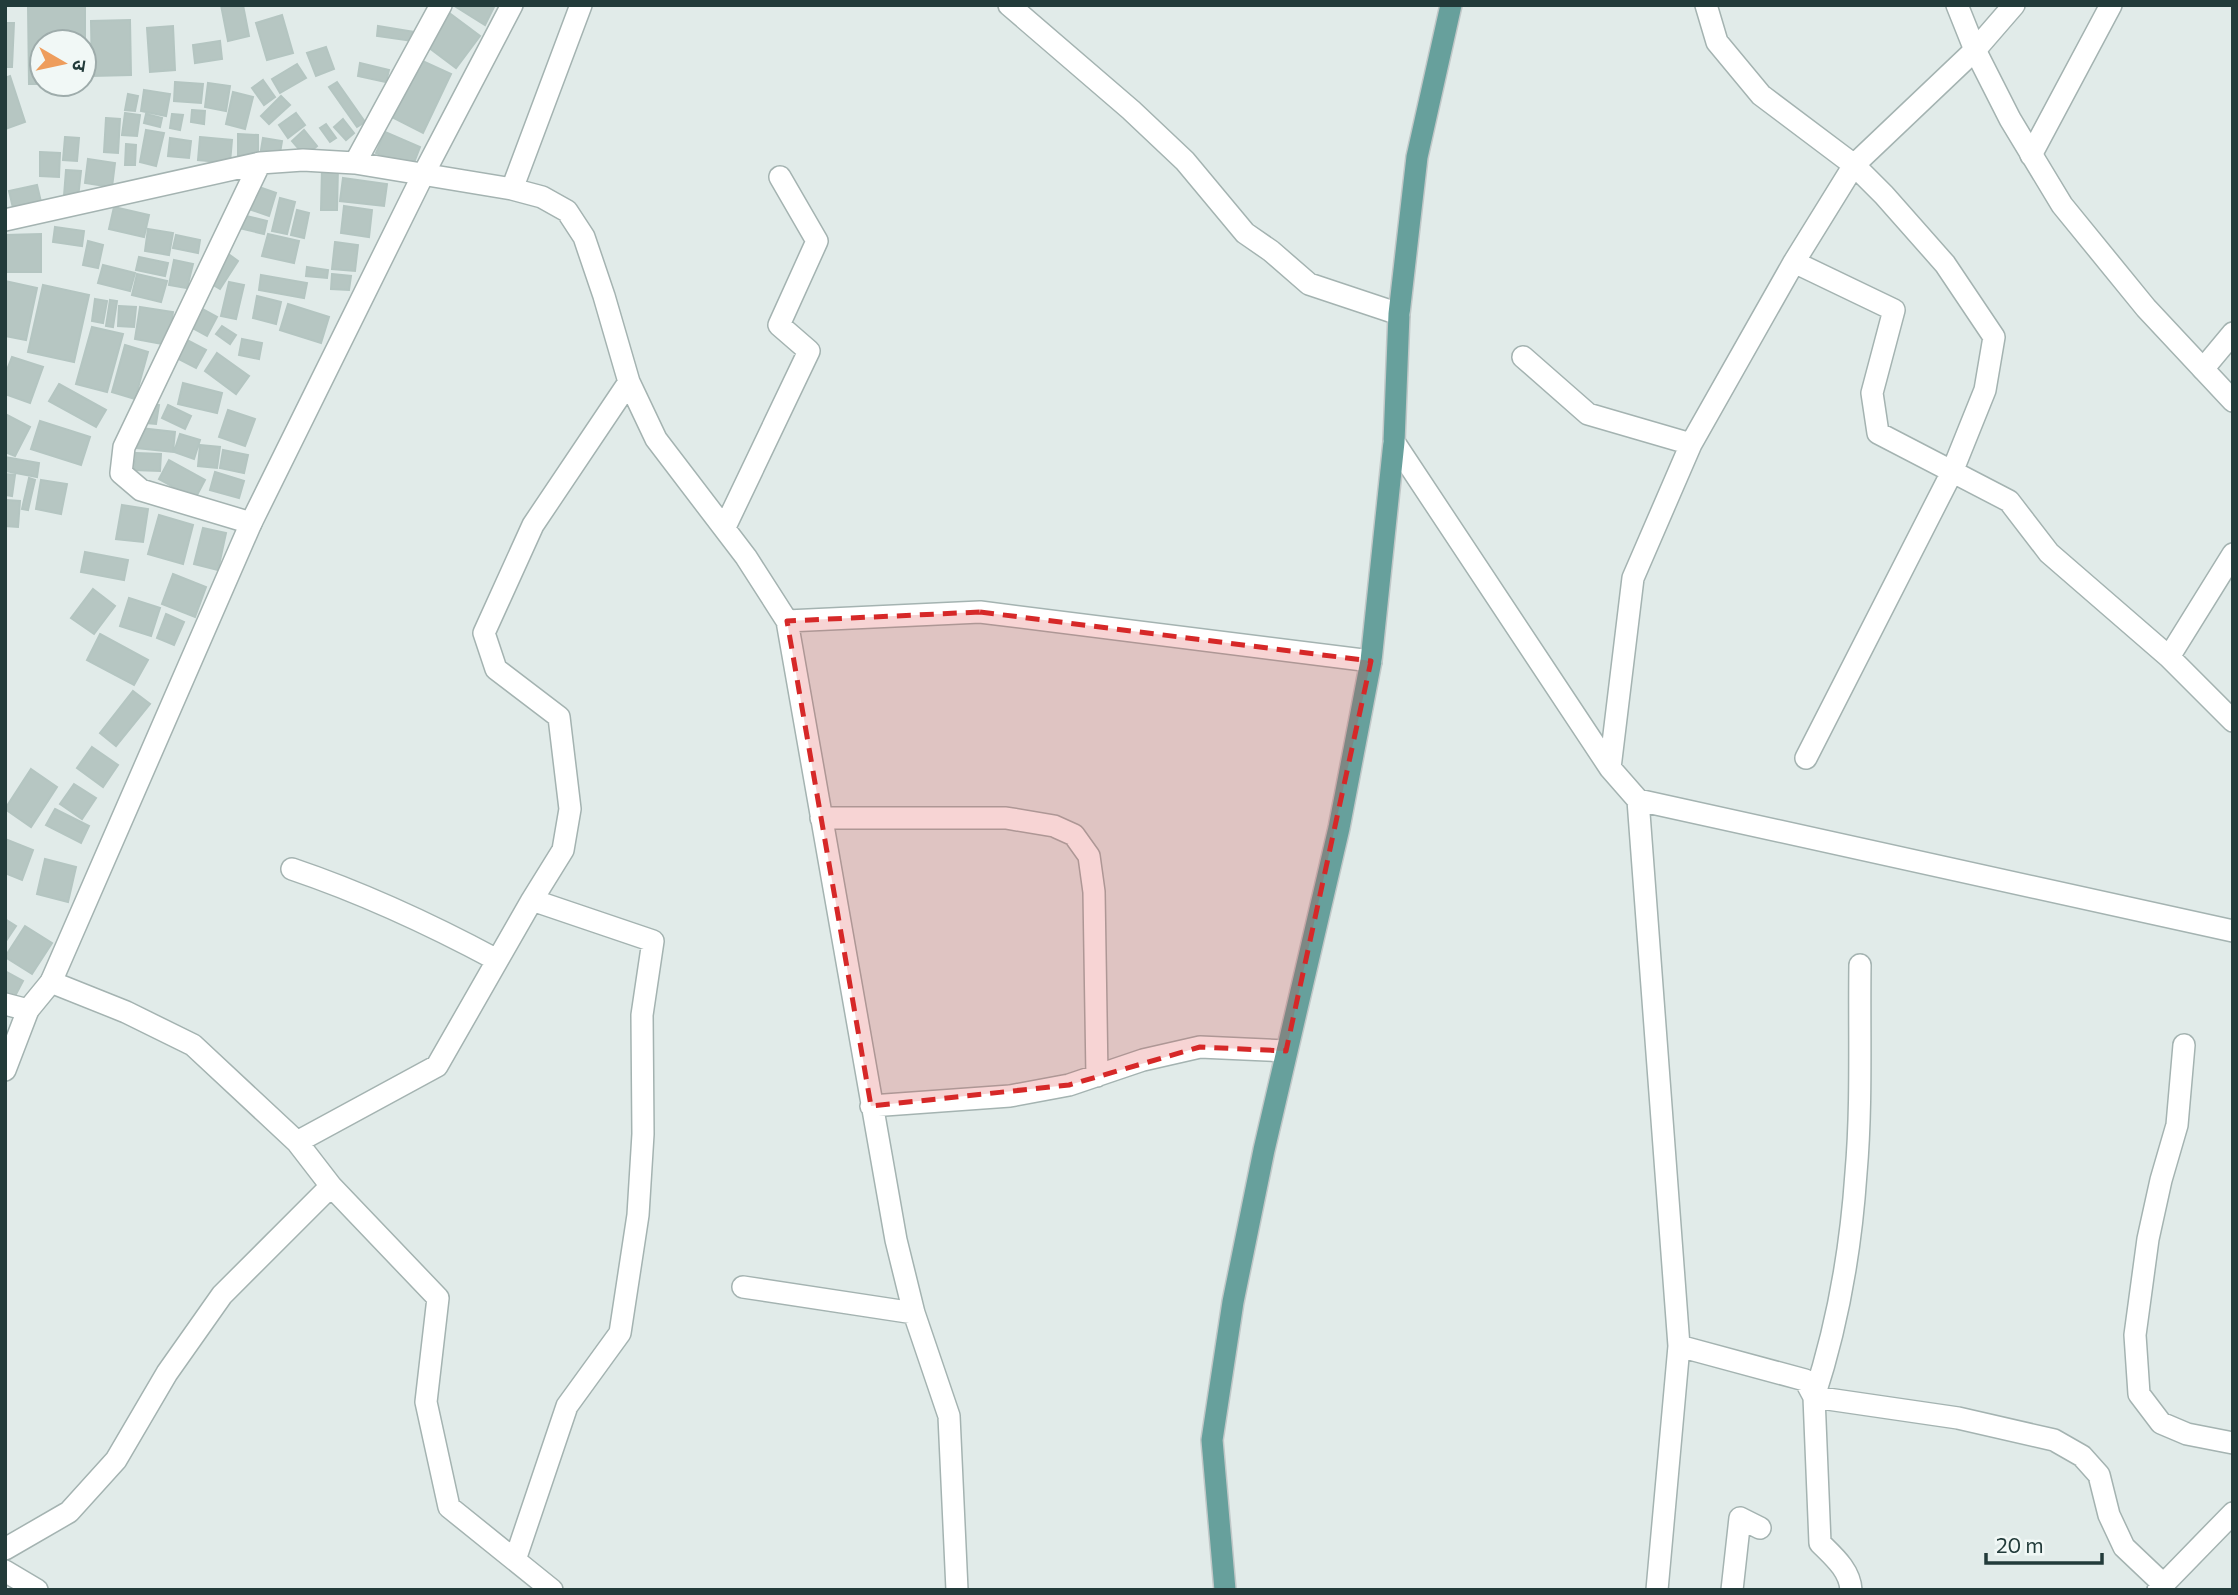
<svg xmlns="http://www.w3.org/2000/svg" width="2238" height="1595" font-family="Commissioner,'Noto Sans Devanagari',sans-serif">
<rect width="100%" height="100%" fill="#e1ebe9"/>
<!-- building -->
<path fill="#b6c6c2" stroke="#b4c5c1" stroke-width="2" d="M221 5H243L249 36 228 41Z
M453 5H495L485 25Z
M28 6H85V83L84 42H42V84H29Z
M448 12 480 36 456 68 424 44Z
M282 15 293 53 267 60 256 23Z
M130 20 131 75 92 76 91 21Z
M5 23H14L12 67H5Z
M173 26 175 70 150 72 147 28Z
M378 26 421 33 419 42 377 36Z
M220 41 222 59 195 63 193 45Z
M326 47 334 69 316 76 307 53Z
M418 59 451 74 423 133 390 116Z
M360 63 389 70 386 82 358 76Z
M297 64 306 78 280 93 272 79Z
M10 76 25 122 5 129V78Z
M263 80 275 97 264 105 252 88Z
M175 82 203 84 201 103 174 101Z
M337 82 365 122 357 127 329 87Z
M208 83 230 86 226 111 205 107Z
M144 90 170 94 166 116 141 111Z
M233 92 253 97 245 129 226 124Z
M128 94 138 96 135 111 125 110Z
M281 96 290 105 269 124 261 116Z
M192 110 205 111 204 124 191 122Z
M125 113 140 115 137 136 122 135Z
M296 113 305 125 288 138 279 125Z
M146 114 162 118 160 127 144 123Z
M172 114 183 115 180 130 170 128Z
M106 118 120 119 118 153 104 152Z
M343 119 354 133 346 140 334 127Z
M326 124 336 138 330 142 320 128Z
M146 130 164 133 156 166 140 162Z
M304 130 317 146 305 156 292 141Z
M385 132 420 147 412 168 376 153Z
M238 134 258 135V156H238Z
M65 137 79 138 77 161 63 160Z
M200 137 232 140 230 163 198 160Z
M170 138 191 141 189 158 168 156Z
M263 138 282 141 279 159 260 156Z
M126 144 136 145 135 165H125Z
M40 152 60 153 59 177 40 176Z
M88 159 115 163 112 187 85 183Z
M322 168H338L337 210H321Z
M66 170 81 171 78 198 64 196Z
M343 178 387 184 384 206 340 201Z
M37 185 41 202 13 208 9 191Z
M256 186 276 193 269 216 249 209Z
M280 198 295 202 287 234 272 231Z
M344 206 372 210 369 237 341 233Z
M114 207 149 215 144 237 109 229Z
M297 210 309 213 304 238 291 235Z
M242 215 267 221 264 234 239 228Z
M55 227 84 231 82 246 53 242Z
M148 229 173 233 169 255 145 251Z
M41 234V272H5V235Z
M268 234 299 241 294 263 262 256Z
M176 235 200 240 198 253 173 248Z
M88 241 103 245 98 268 83 265Z
M335 242 358 245 355 271 332 269Z
M227 253 238 261 220 289 208 282Z
M139 257 168 263 165 276 136 270Z
M174 260 193 264 187 288 169 285Z
M103 265 135 273 130 291 98 283Z
M307 267 328 270 327 278 306 276Z
M137 274 167 281 161 302 132 295Z
M332 274 351 276 349 290 331 289Z
M261 275 307 283 304 298 259 290Z
M5 281 37 288 26 340 5 336Z
M229 282 244 285 236 319 221 316Z
M43 285 89 295 74 362 28 352Z
M257 296 281 302 276 324 253 318Z
M95 299 107 301 103 323 92 321Z
M110 300 117 301 113 327 106 326Z
M288 304 329 317 321 343 280 330Z
M119 306 136 307 134 327 118 326Z
M140 307 173 312 168 345 135 339Z
M199 307 217 317 207 336 189 326Z
M222 326 236 335 230 344 216 334Z
M92 327 123 334 107 392 76 384Z
M185 339 206 350 196 368 175 357Z
M242 339 262 343 259 359 239 355Z
M125 345 148 352 135 399 112 392Z
M217 353 249 376 236 394 205 371Z
M12 357 43 367 30 403 5 394V375Z
M183 383 222 393 217 413 178 404Z
M59 384 106 410 96 427 49 401Z
M149 403 159 405 156 424 146 423Z
M168 405 191 416 185 429 162 418Z
M228 410 255 419 245 446 219 437Z
M5 414 30 427 15 456 5 452Z
M40 421 90 437 81 465 31 449Z
M140 428 175 432 173 452 137 448Z
M180 434 200 440 194 459 174 452Z
M200 445 220 447 217 468 198 466Z
M223 450 248 455 244 473 220 468Z
M136 453 161 454 160 471 134 470Z
M5 457 39 463 37 477 5 471Z
M169 460 205 480 195 499 159 479Z
M215 472 244 481 239 498 210 490Z
M5 474 15 475 12 496 5 495Z
M29 478 35 480 28 510 22 509Z
M41 480 67 484 61 514 36 509Z
M6 500 20 501 18 527 5 526Z
M122 505 148 509 143 542 116 539Z
M159 515 193 525 183 564 148 554Z
M203 528 226 533 218 570 194 564Z
M85 552 128 560 124 580 81 572Z
M173 574 206 587 195 617 162 604Z
M93 589 115 606 94 634 71 618Z
M129 598 160 608 151 636 120 626Z
M166 614 184 622 174 645 157 638Z
M100 634 148 660 134 685 87 660Z
M133 691 150 704 116 746 100 733Z
M92 747 118 765 103 787 77 768Z
M31 769 57 787 31 827 5 809Z
M74 784 96 798 82 819 60 804Z
M55 809 89 826 81 843 46 825Z
M5 839 33 850 22 880 5 873Z
M45 859 76 867 68 902 37 894Z
M5 919 16 926 6 941 5 940Z
M25 926 52 943 32 974 5 957Z
M5 971 23 981 13 1000 5 996Z"/>
<g fill="none" stroke-linecap="round" stroke-linejoin="round">
<!-- minor casing -->
<g stroke="#a4b3b1" stroke-width="24">
<path id="minor" d="M1009 5 1131 110 1185 161 1245 233 1271 251 1309 284 1399 314
M1706 5 1717 42 1761 95 1854 165 1884 195 1945 264 1994 337 1985 390 1952 472 1806 758
M2031 155 2111 5
M355 163 441 5
M512 189 581 5
M5 220 260 163 303 160 355 163 512 189 542 197 567 211 584 237 604 296 629 382 656 439 746 557 787 621 896 1240 914 1313 949 1416 957 1590
M1794 262 1894 310 1872 393 1878 433 2009 501 2049 553 2169 657 2233 721
M1523 357 1588 414 1691 444
M2203 369 2233 333
M1394 442 1610 768 1638 800 1679 1346 1657 1590
M251 523 141 490 121 473 124 447 260 163
M725 527 809 351 779 325 817 241 780 177
M787 621 980 612 1371 661
M2169 657 2233 554
M1610 768 1633 578 1691 444 1794 262 1854 165 1975 50 2014 5
M1638 800 2233 931
M821 818H1006L1054 826 1074 835 1089 856 1094 892 1097 1076
M292 869C363 893 430 924 497 960
M1860 965C1859 1033 1862 1105 1856 1173 1851 1247 1837 1327 1814 1397L1958 1418 2054 1440 2082 1456 2099 1475 2109 1515 2124 1547 2163 1584
M51 982 126 1012 193 1045 297 1142
M5 1004 28 1010
M2184 1045 2177 1125 2161 1180 2148 1239 2135 1335 2139 1394 2161 1423 2187 1434 2233 1443
M871 1106 1010 1096 1069 1085 1143 1060 1200 1047 1286 1051
M331 1186 438 1298 426 1402 449 1507 552 1590
M743 1287 914 1313
M1679 1346 1805 1380 1814 1397 1820 1543C1833 1556 1850 1570 1851 1590
M5 1549 69 1512 116 1460 167 1373 222 1295 331 1186 297 1142 437 1066 532 900 563 850 570 809 559 717 496 669 484 633 533 525 629 382
M515 1560 567 1406 620 1333 638 1215 643 1134 642 1015 653 941 532 900
M5 1571 37 1590
M1732 1590 1740 1518 1760 1528
M2158 1590 2233 1513"/>
</g>
<!-- tertiary casing -->
<g stroke="#a4b3b1" stroke-width="24">
<path id="tertiary" d="M1957 5 1975 50 2010 119 2062 205 2146 308 2233 401
M5 1070 28 1010 51 982 251 523 423 175 512 5"/>
</g>
<!-- primary casing -->
<g stroke="#c1c8c8" stroke-width="24">
<path id="primary" d="M1225 1590 1212 1440 1233 1302 1264 1150 1339 828 1371 661 1394 442 1399 314 1417 157 1451 5"/>
</g>
<!-- minor -->
<use href="#minor" stroke="#fff" stroke-width="21"/>
<!-- tertiary -->
<use href="#tertiary" stroke="#fff" stroke-width="21"/>
<!-- primary -->
<use href="#primary" stroke="#67a09c" stroke-width="21"/>
</g>
<!-- marked area -->
<path fill="#d62828" fill-opacity="0.2" stroke="#d62828" stroke-width="5" stroke-dasharray="14 9" stroke-linejoin="round" d="M980 612 1371 661 1286 1051 1200 1047 1069 1085 871 1106 787 621Z"/>
<!-- border -->
<rect width="2238" height="1595" fill="none" stroke="#223b3a" stroke-width="14"/>
<!-- north arrow -->
<g transform="translate(63 63) rotate(99)"><circle r="33" fill="#f1f8f6" stroke="#9eacab" stroke-width="2"/>
<path d="M0-5L12 26L0 18L-12 26Z" fill="#ee9d5c"/>
<text y="-10" font-size="19" font-weight="bold" text-anchor="middle" fill="#223b3a">उ</text>
</g>
<!-- scale -->
<path d="M1986 1553v10h116v-10" fill="none" stroke="#223b3a" stroke-width="3.5"/>
<text x="1996" y="1553" font-size="21" fill="#223b3a" stroke="#f1f8f6" stroke-width="5" paint-order="stroke">20 m</text>
</svg>
